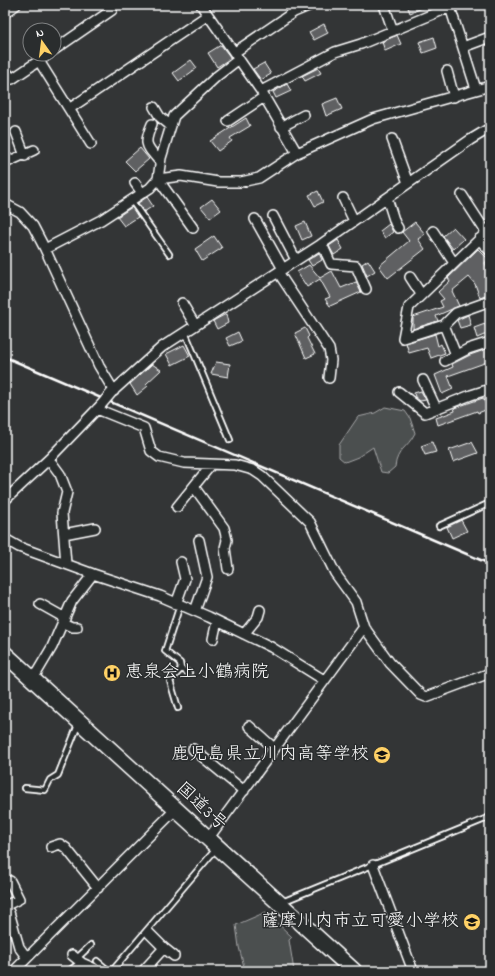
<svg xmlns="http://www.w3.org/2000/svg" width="495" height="976" font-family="'Indie Flower','Klee One',sans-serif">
<rect width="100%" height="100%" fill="#333536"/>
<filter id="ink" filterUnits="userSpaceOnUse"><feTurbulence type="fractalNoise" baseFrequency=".025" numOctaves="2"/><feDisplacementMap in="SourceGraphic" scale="8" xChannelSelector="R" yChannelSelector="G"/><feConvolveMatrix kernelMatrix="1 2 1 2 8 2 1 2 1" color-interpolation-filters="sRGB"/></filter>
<g filter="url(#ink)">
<!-- green -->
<path fill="#4c4f50" stroke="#a6a7a8" d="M385 407 405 411 410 418 415 433C407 449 397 449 395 467L388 473 381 472 373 447 358 457 345 462 339 457V445L358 417 375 413Z
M266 912 292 937 289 940 294 971H245L239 947 236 925Z"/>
<!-- building -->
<path fill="#5f6162" stroke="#fff" d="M407 5H430L410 13Z
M324 24 328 33 314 40 309 32Z
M397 35 401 44 385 51 382 42Z
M434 37 437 48 423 53 419 42Z
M221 45 231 58 217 67 208 53Z
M191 60 197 68 179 81 173 73Z
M264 63 271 74 261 80 253 69Z
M318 68 321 73 305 81 302 76Z
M287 84 291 91 276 98 273 92Z
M337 98 342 109 326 116 322 104Z
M246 118 250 126 230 138 232 141 218 151 210 141Z
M140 148 149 159 135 171 125 161Z
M318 191 323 202 315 206 309 195Z
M147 197 153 206 144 212 138 203Z
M212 199 221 210 210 218 201 207Z
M132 207 138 217 124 226 117 217Z
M305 222 311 236 302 240 296 226Z
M415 222 425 234 418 239 425 249 388 278 379 266 409 241 402 232Z
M389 224 393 232 385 238 380 231Z
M453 227 464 239 453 249 443 236Z
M214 236 222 248 202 261 195 249Z
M338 240 343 249 334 255 329 246Z
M478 249 488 259 485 263 490 273V294L480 298 475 284 469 277 452 291 459 306 436 316 438 321 413 329V317L443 307 440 301 444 299 438 292 450 281 448 278Z
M319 253 322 260 312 266 308 260Z
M368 260 375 271 367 276 362 264Z
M309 265 320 278 332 271 341 288 356 282 361 292 330 306 325 299 330 297 320 279 307 287 297 272Z
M226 314 228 323 217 329 213 321Z
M468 315 471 325 460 328 457 320Z
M485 324 489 333 477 338 474 328Z
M305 328 309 336 307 338 315 354 306 358 295 333Z
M238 332 242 341 230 346 226 338Z
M435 334 438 346 441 344 445 353 431 358 427 348 409 353 406 343Z
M184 345 190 356 172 365 166 354Z
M490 348V361L448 376 453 389 442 394 435 375 453 367 452 364 470 355Z
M216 362 230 364 228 377 211 374Z
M152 364 161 370 146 384 148 386 137 395 130 384Z
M421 391 426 400 420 401 415 397 414 393Z
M483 398 488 409 478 413 477 411 438 425 436 418 455 411 454 408Z
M432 442 436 452 425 455 421 446Z
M472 442 478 453 453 462 449 450Z
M461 520 467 531 452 538 447 527Z"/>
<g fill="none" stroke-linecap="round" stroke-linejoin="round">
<!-- service casing -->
<g stroke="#fff" stroke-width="8">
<path id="service" d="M131 200 169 254
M185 332 230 440
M439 526 490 503
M180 605 165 651 180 663 181 669 189 673
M178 708 170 681 181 669
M25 788 45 790 50 780 58 775 78 725
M282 902 490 817
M76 959 91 945
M97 961 109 971
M69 971 81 962
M112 971 216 849"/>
</g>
<!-- minor casing -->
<g stroke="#fff" stroke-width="12">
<path id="minor" d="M201 5 261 91 297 153
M384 5 393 31
M5 13 16 5
M463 47 490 37
M54 50 112 10 108 5
M235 52 294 12 311 5
M39 61 91 144
M5 70 12 79 49 54
M447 71 454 97
M261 91 335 52 361 44 450 7 476 89
M154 107 160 117 171 126
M69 109 208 15
M228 121 264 97
M152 124C143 145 146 145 160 162
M281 127 304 115
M16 132 25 156
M392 139 408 183
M5 163 34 150
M135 183 142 193
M462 195 486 232
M343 198 354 221
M387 198 395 223 398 228
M5 204 20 212 33 226 45 249 99 366 114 391
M273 216 296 260
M255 219 283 269
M193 228 158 179 161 158 174 116 217 76 239 59
M490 229 409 307 403 338 444 325 456 313 490 301
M433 231 454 263
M479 239 490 251
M322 244 331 264 356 266 366 289
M45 249 101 220 150 188 158 179 181 176 218 182H241L259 178 297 153 373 119 490 86
M278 272 329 349 331 360 329 378
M410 277 421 294
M182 303 195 325
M444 325 456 355
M445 361 468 349 490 342
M423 380 436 408
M112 392 162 347 320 245 470 140 490 128
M399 392 425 413 471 395 490 389
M97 409 144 428 151 451 159 457 184 463 235 465 253 470 262 476 310 522 335 573 356 602 364 627 390 663 421 695 426 697 490 673
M49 459 60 474 67 492 62 513 66 564
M194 487 224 528 227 540 225 548 228 569
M5 500 49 459 100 406
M177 507 211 465
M64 534 95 528
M5 539 19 547 93 574 72 601 52 647 33 679
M93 574 160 596 209 617 271 647 324 680
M40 604 65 618
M176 604 185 579 181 562
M195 611 207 577 199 540
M63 623 72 627H77
M244 634 258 617 260 610
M213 639 217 621
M249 726 274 748
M193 749 244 791
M208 839 364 627
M51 847 60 844 66 848 98 888
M373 865 413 971
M5 906 19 899 10 881
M5 910 9 912 19 947 27 958
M149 933 164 948
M72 955 82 963 100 971
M14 971 176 809
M143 971 164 948 174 956"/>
</g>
<!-- trunk casing -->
<g stroke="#fff" stroke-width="18">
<path id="trunk" d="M5 654 354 971"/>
</g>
<!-- service -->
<use href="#service" stroke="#2a2d2e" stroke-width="4.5"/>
<!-- minor -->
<use href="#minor" stroke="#2a2d2e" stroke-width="9"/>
<!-- trunk -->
<use href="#trunk" stroke="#2a2d2e" stroke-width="15"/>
<!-- rail -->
<path stroke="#fff" stroke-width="2.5" d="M5 357 490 564"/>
<!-- minor-bridge casing -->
<g stroke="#fff" stroke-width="12" stroke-linecap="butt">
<path id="minor-bridge" d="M101 405 112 392"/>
</g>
<!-- minor-bridge -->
<use href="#minor-bridge" stroke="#2a2d2e" stroke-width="9"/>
</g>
</g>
<!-- icons -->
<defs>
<g id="hospital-disc" transform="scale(0.9)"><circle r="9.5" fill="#ffd166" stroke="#2a2d2e"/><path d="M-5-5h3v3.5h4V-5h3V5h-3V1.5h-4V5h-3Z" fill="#111"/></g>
<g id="school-disc" transform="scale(0.9)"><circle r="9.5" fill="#ffd166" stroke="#2a2d2e"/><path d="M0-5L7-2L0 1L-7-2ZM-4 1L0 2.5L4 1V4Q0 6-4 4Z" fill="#111"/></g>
</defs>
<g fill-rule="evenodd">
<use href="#hospital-disc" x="112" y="673"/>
<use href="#school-disc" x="382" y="755"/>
<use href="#school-disc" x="472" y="922"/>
</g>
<g text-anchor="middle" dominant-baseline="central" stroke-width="3" stroke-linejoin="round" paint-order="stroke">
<!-- poi labels -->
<g font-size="18" fill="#fff" stroke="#2a2d2e" text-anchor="end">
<text x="125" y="673" text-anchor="start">恵泉会上小鶴病院</text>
<text x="369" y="755">鹿児島県立川内高等学校</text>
<text x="459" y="922">薩摩川内市立可愛小学校</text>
</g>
<!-- street labels -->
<g font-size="18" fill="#fff" stroke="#2a2d2e">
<text transform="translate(201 807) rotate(43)">国道3号</text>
</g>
</g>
<!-- margin -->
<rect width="495" height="976" fill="none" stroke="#2a2d2e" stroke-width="20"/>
<rect x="10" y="10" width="475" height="956" fill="none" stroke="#fff" stroke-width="1.5" filter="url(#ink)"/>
<!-- north arrow -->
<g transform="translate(42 42) rotate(346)"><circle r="19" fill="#2a2d2e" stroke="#7f8182"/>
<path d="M0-3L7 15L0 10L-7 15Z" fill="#ffd166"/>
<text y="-6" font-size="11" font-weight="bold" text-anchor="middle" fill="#ffffff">N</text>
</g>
</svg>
